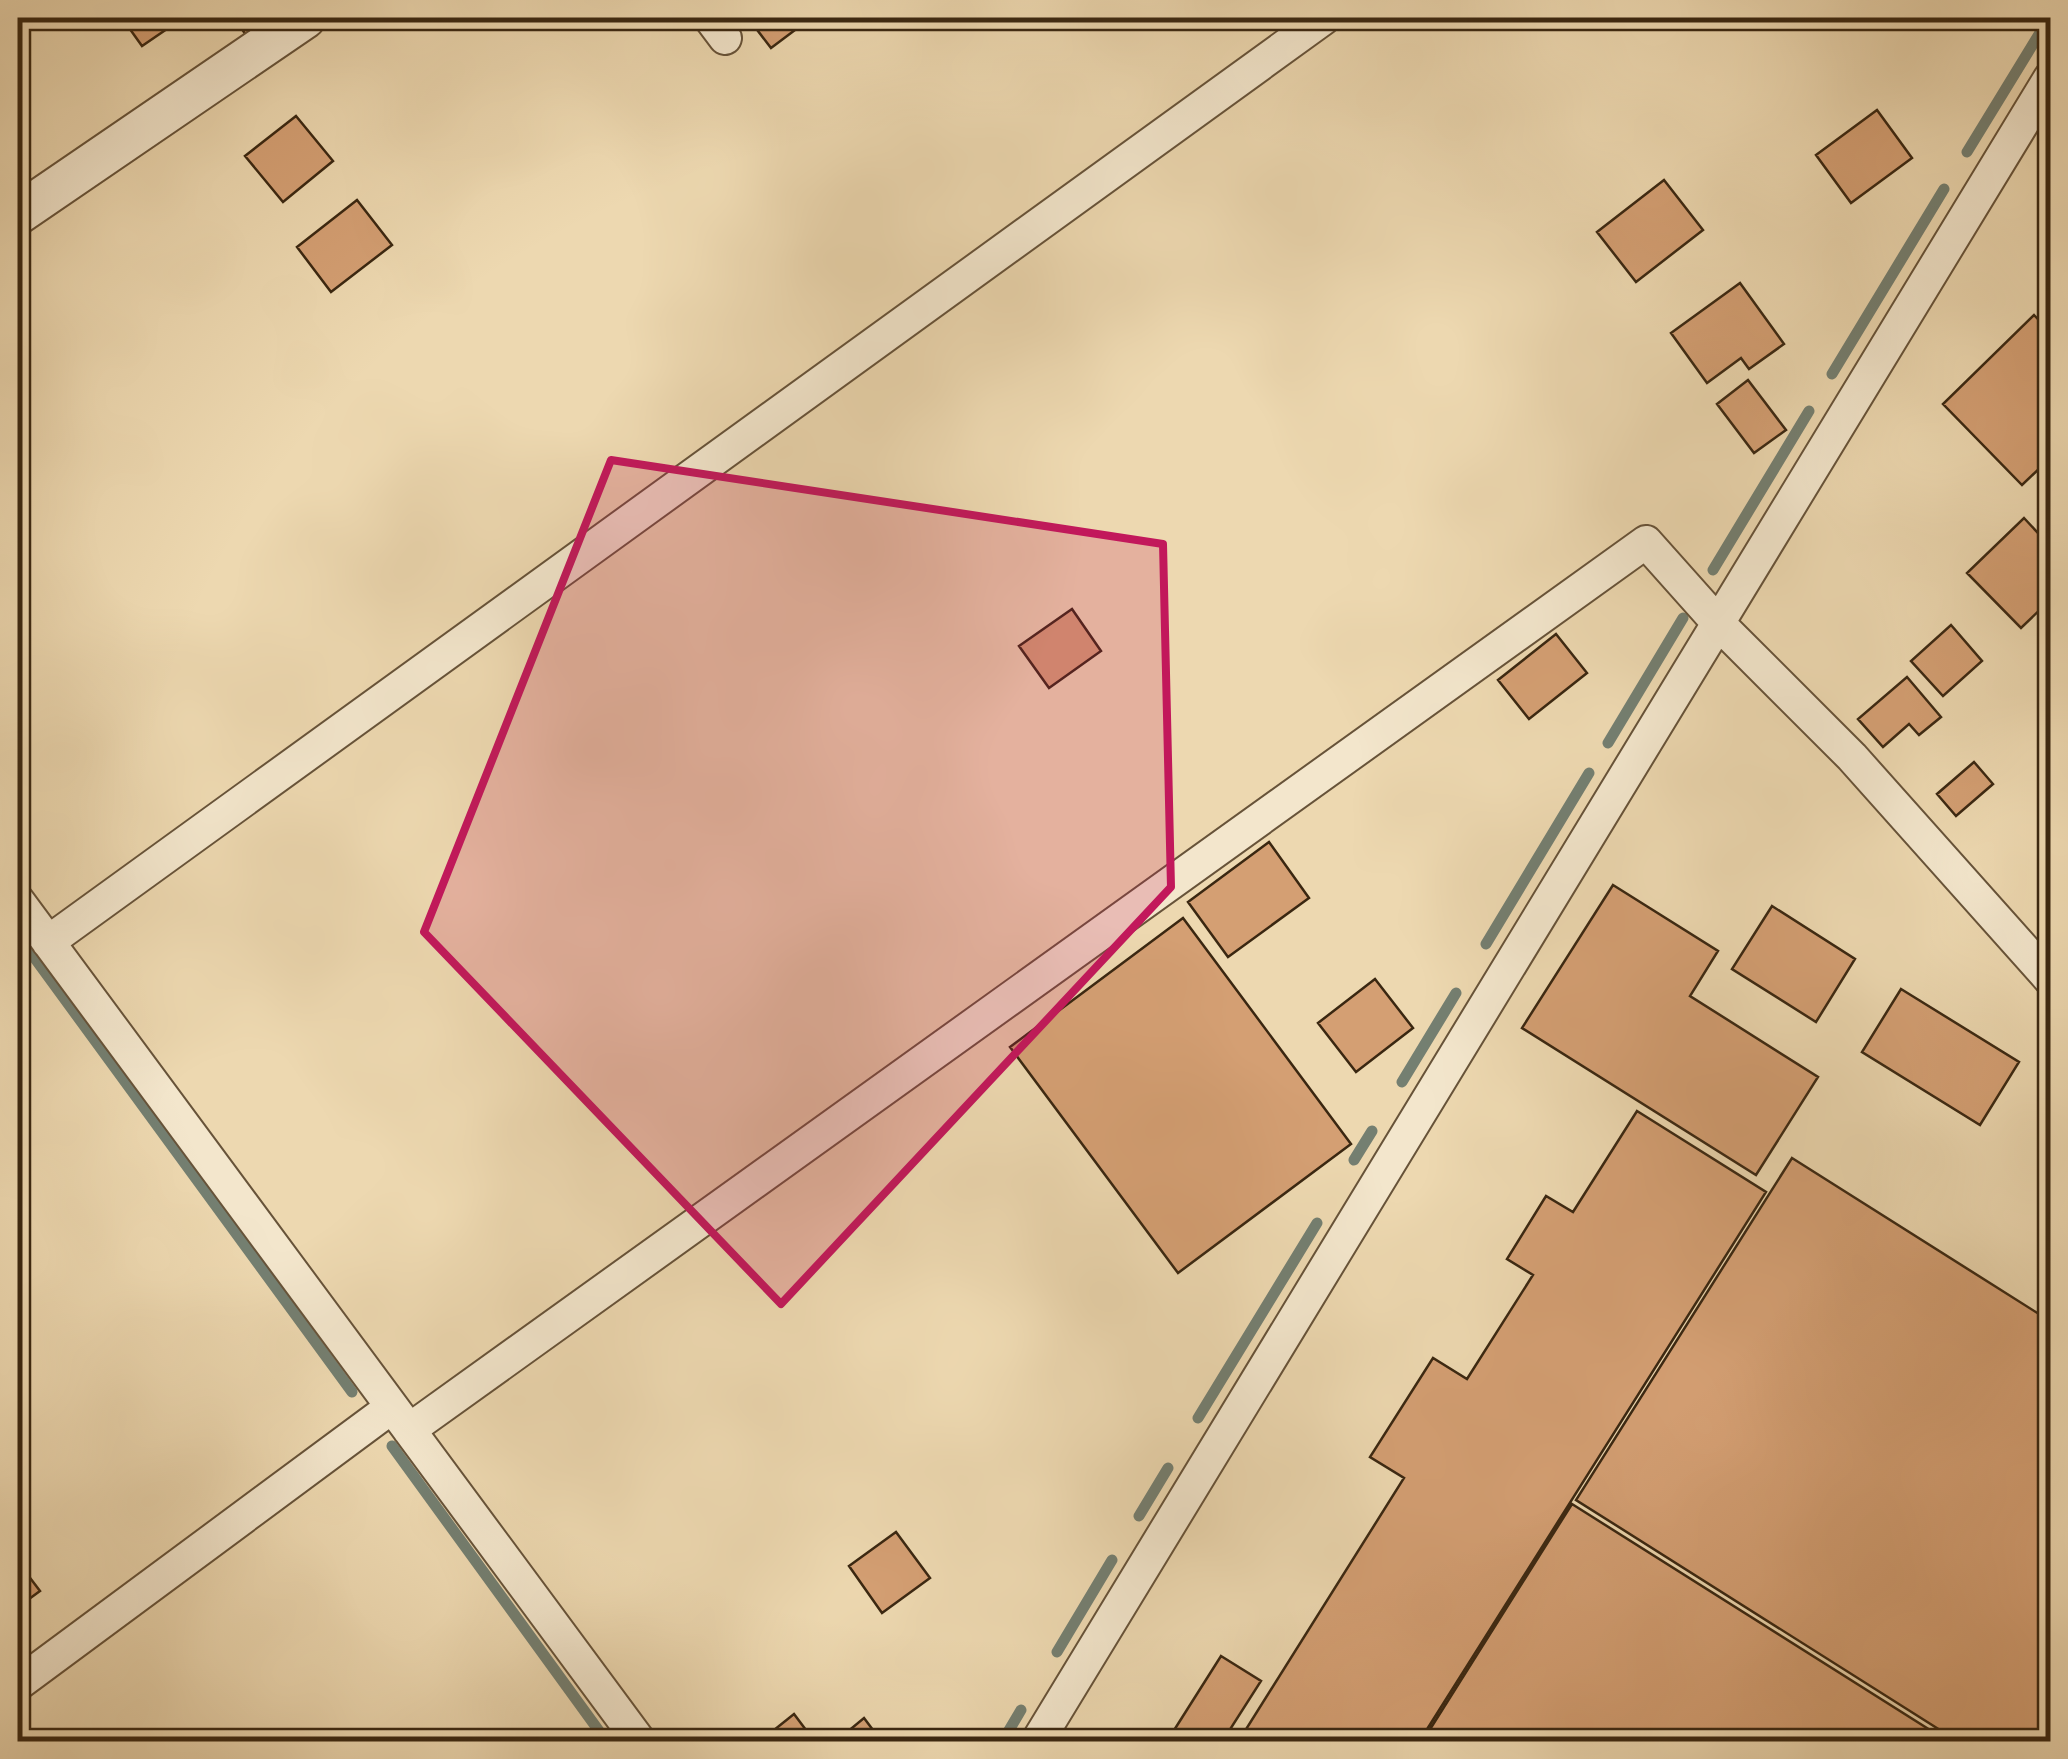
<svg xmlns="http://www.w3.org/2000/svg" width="2068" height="1759" font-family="Vollkorn,serif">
<rect width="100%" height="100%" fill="#edd8b0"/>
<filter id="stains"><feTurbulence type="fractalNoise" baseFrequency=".002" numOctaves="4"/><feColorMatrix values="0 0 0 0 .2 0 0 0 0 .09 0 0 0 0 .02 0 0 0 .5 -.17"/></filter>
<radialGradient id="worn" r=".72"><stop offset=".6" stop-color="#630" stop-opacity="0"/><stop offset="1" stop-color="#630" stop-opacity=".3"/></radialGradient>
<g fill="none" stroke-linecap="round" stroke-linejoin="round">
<!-- stream -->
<path stroke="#747f71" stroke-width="11" d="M1967 152 2049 18
M1832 374 1944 189
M1713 570 1809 411
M1608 743 1683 618
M1486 944 1589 773
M31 953 352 1392
M1402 1082 1456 993
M1354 1160 1372 1131
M1198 1418 1317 1223
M392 1446 607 1742
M1139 1516 1168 1468
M1057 1652 1112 1560
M1002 1742 1021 1710"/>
</g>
<!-- building -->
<path fill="#d49f73" stroke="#3a2711" stroke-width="2.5" d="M122 18H183L142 46Z
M234 18H270L246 35Z
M748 18H811L771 48Z
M1877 110 1912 158 1851 203 1816 155Z
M296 116 333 161 283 202 245 156Z
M1664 180 1703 230 1636 282 1597 232Z
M357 200 392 245 331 292 297 247Z
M1740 283 1784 344 1749 369 1741 358 1707 383 1671 333Z
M2034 315 2050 332V472L2043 465 2022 485 1943 404Z
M1748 380 1786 430 1754 453 1717 404Z
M2024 518 2050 546V600L2021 628 1967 573Z
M1072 609 1101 651 1049 688 1019 646Z
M1951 625 1982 661 1943 696 1911 661Z
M1556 634 1587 673 1529 719 1498 680Z
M1907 677 1941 717 1919 735 1909 724 1883 747 1858 719Z
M1974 762 1993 784 1956 816 1937 794Z
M1269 842 1309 898 1228 957 1188 902Z
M1613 885 1718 951 1690 996 1818 1077 1756 1175 1522 1028Z
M1772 906 1855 959 1816 1022 1732 969Z
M1183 918 1351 1144 1178 1273 1010 1047Z
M1375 979 1413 1028 1356 1072 1318 1023Z
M1901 989 2019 1062 1980 1125 1862 1052Z
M1637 1111 1766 1192 1419 1742H1238L1404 1478 1370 1457 1433 1358 1467 1379 1533 1275 1507 1259 1546 1196 1573 1212Z
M1792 1158 2050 1321V1742H1959L1576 1500Z
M1572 1504 1949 1742H1422Z
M896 1532 930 1578 882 1613 849 1566Z
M18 1562 40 1591 18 1607Z
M1221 1656 1261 1681 1222 1742H1181L1171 1735Z
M794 1714 815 1742H759Z
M864 1718 882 1742H835Z"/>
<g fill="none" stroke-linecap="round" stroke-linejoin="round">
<!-- minor casing -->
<g stroke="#675339" stroke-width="36">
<path id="minor" d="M710 18 725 38
M18 901 640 1742
M48 942 1324 18
M409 1430 1646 542 1720 625 1852 757 2050 979
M18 1684 392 1407
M1037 1742 2050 78"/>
</g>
<!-- tertiary casing -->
<g stroke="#675339" stroke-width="44">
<path id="tertiary" d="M18 214 305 18"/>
</g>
<!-- minor -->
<use href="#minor" stroke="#f3e6cc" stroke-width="32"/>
<!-- tertiary -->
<use href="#tertiary" stroke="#f3e6cc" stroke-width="40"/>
</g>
<!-- marked area -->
<path fill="#c2185b" fill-opacity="0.2" stroke="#c2185b" stroke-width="8" stroke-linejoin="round" d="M611 460 1163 544 1171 887 781 1304 424 932Z"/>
<!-- margin -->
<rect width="2068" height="1759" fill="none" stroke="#edd8b0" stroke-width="60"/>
<rect x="20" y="20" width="2028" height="1719" fill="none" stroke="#3a2711" stroke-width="5"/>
<rect x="30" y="30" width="2008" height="1699" fill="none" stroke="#3a2711" stroke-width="2.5"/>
<rect width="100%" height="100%" filter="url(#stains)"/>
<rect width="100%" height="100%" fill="url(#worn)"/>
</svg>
